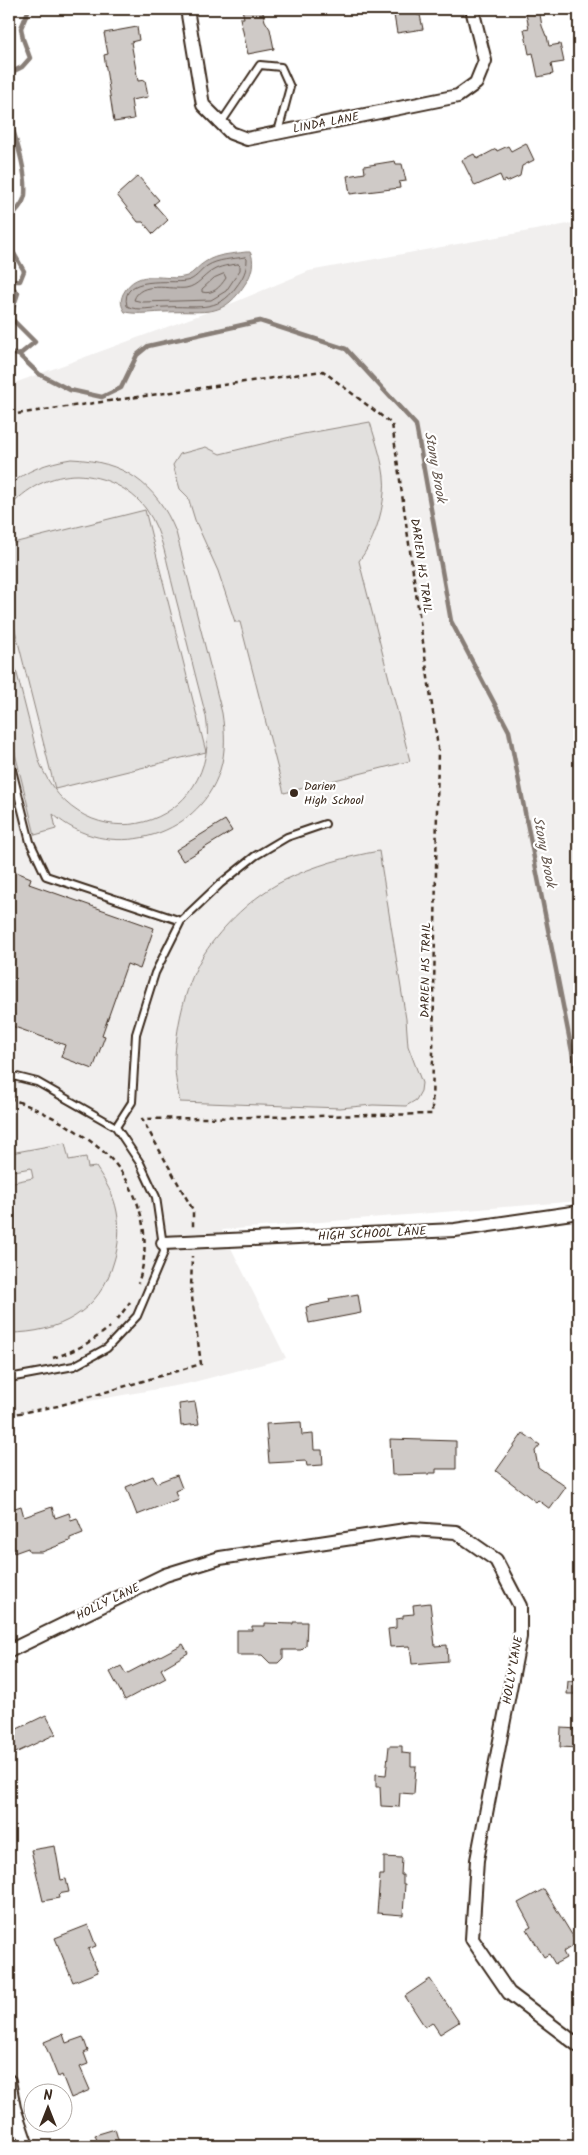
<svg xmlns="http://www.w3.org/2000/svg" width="588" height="2155" font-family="Kalam,sans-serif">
<rect width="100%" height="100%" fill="#fff"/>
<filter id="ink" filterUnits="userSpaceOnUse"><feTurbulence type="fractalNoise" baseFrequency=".02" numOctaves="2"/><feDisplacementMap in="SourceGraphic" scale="10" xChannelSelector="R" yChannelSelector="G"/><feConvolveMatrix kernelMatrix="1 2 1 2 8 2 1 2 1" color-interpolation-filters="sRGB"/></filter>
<g filter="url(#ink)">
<!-- built -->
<path fill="#f1efee" d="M579 222V1201L222 1230 286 1358 186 1384 9 1415V385L235 302 309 271Z"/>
<!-- green -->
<path fill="#e2e0de" stroke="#8e857e" d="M370 422C376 443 387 472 384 493 382 516 373 543 359 561L410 761 284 793 240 622H235L218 571 195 520 188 497 180 489 173 465 180 454 206 447 220 454 303 434Z
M71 459C123 461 156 483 176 532L222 713C225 733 226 751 220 770 198 840 106 862 53 814L56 829 35 835 9 729V642L39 761C80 869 224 830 206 716 195 675 185 633 174 591 167 564 163 533 146 509 130 488 104 476 78 475 52 475 24 488 9 509V486C26 470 47 463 71 459Z
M145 510 206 752 55 789 9 606V544Z
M379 851 406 1019 408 1046 422 1083 421 1091 416 1100 406 1106 373 1105 340 1108 180 1102C177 1087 174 1072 175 1056 177 1023 186 983 204 954 223 925 253 896 285 880 315 865 346 857 379 851Z
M65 1143 69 1160 86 1157 88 1168 96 1167C105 1181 114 1195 117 1212 120 1228 119 1245 114 1261 100 1312 59 1333 9 1333V1183L33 1178 31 1168 14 1171 11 1153Z"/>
<!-- water -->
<path fill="#bcb6b3" stroke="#887e77" d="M246 252H250C255 260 252 273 247 281 223 320 207 310 167 312 153 312 139 315 125 312 121 306 120 301 123 294 138 265 166 283 187 276 194 273 198 266 205 262 217 254 232 254 246 252Z"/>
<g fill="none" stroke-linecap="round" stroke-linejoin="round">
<!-- shore -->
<path stroke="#6f625a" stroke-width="1" d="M245 257 247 259C247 270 243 278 236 287 218 314 194 305 166 307 154 307 137 312 127 306 119 274 171 284 186 281 195 280 200 271 207 266 218 259 233 259 245 257Z
M238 264 240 266V270L226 291 211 300 143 302 134 300C140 280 171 290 186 288 198 286 203 276 212 271 220 266 229 265 238 264Z
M224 274 226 278C220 287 213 295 202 292V289L214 278Z"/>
<!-- stream -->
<path stroke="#887e77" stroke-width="4.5" d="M9 79 12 72 22 67 30 58 23 39 21 28 29 9
M9 117C16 140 27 171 25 195 24 203 15 213 9 218
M9 236 12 250 24 271 20 281H13L12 287 18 293 13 308 12 319 35 342 19 355
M9 353 19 355
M19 355 39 374 70 390 102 397 121 388 137 355 148 346 260 321 346 349 416 425 451 621 509 731 579 1087"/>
</g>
<!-- building -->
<path fill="#cfcac7" stroke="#3b2a1e" d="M242 9H262L265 21 270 29 274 49 248 54 240 18H244Z
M393 9H415L417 15H420L423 29 397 33Z
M525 9H539L542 26 546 36H547L549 46 560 44 564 62 551 64 553 74 538 77 533 53 529 54 524 29 529 28Z
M137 27 139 40 131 42 138 81 145 80 148 97 131 100 134 119 114 122 104 55 108 54 104 33Z
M526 143 534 160 522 166 520 176 507 182 506 180 503 182 500 175 475 186 462 160 474 154 477 159 496 149 497 151 508 146 511 151Z
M395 161 396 164H402L406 181 399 182 400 188 350 194 347 176 365 173 364 166Z
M138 176 159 200 154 204 168 220 153 234 143 222H138L117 195Z
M225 820 232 831 183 861 176 850Z
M9 869 31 878 29 884 154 928 140 969 127 964 102 1035 105 1036 93 1069 61 1057 65 1045 9 1025Z
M358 1294 361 1313 309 1323 306 1307 330 1302 329 1299Z
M195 1402 199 1424 181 1426 179 1404Z
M301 1422 302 1435 313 1434 314 1450H322L323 1465 307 1466 306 1461 269 1463 266 1424Z
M523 1433 540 1445 535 1451 538 1467 566 1487 550 1509 538 1500 536 1502 496 1471Z
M390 1439 456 1441V1469H436V1473H429V1474L392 1475Z
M177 1475 182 1488 175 1491 178 1499 137 1515 126 1487 153 1476 156 1483Z
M21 1506 24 1517 52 1507 55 1518 69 1513 71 1520 77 1518 83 1533 70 1538V1541L42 1552H29L28 1548 14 1553 9 1537V1510Z
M430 1603 435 1646 447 1645 448 1661 412 1664 410 1646 390 1647 388 1629 396 1628V1619L403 1618V1615L414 1614 413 1605Z
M293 1622H307L306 1645 301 1650H283V1658L278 1663H270L262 1655H237V1630H252V1626H265V1623L293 1624Z
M183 1644 188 1653 161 1669 166 1678 125 1700 110 1672 121 1666 126 1674Z
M568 1681 579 1682V1694H567Z
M46 1715 56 1734 9 1756V1733Z
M561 1728 579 1729V1748L560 1747Z
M389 1746H402V1753L411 1754V1766H416L414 1794 400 1793 399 1807 381 1806 380 1787H376V1774L386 1775Z
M55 1846 61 1880 66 1879 69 1892 58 1894 59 1898 43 1901 31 1850Z
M384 1857 402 1858 401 1875H403V1884H405L403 1915 377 1913 380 1875H384Z
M544 1889 577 1943 563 1952 566 1958 555 1964 549 1954 544 1957 534 1941 527 1929 531 1927 518 1903Z
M88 1925 96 1946 88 1949 98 1972 73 1982 55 1938Z
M430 1979 459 2022 440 2034 432 2022 425 2027 405 1996Z
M63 2034 66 2043 83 2037 88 2051 84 2053 88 2064 80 2067 90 2090 71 2098 62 2075 58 2077 44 2042Z
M115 2129 120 2146H99L95 2135Z"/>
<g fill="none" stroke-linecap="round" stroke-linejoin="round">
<!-- lane casing -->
<g stroke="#3b2a1e" stroke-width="10">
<path id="lane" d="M221 123 260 65 281 67 290 87 278 132
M9 758 30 842 46 876 181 921
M9 1075 37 1082 116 1127 140 1163 156 1197 164 1252 137 1316 107 1348 74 1366 9 1378
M116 1127 132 1102 136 1034 155 973 181 921 220 884 255 856 287 837 325 824"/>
</g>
<!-- street casing -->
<g stroke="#3b2a1e" stroke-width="16">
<path id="street" d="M187 9 203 105 231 133 247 139 458 96 476 83 485 61 472 9
M163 1243 455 1230 579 1212
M9 1651 165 1575 220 1558 412 1529 456 1532 496 1560 520 1606V1637L477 1860 472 1939 509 1993 579 2046
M9 2081 14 2108 27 2146"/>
</g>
<!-- path -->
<path stroke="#3b2a1e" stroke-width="2.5" stroke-dasharray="5 4" stroke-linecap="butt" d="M9 415 323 371 392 424 438 748 432 1114 142 1119 193 1210V1228
M9 1098C41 1110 73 1126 99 1148 138 1179 155 1237 138 1283
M9 1175H14L10 1154
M117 1320 130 1302
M53 1358C75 1351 92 1342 110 1327
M9 1415 58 1406 201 1364 191 1290 192 1256"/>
<!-- lane -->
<use href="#lane" stroke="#fff" stroke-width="6"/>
<!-- street -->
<use href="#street" stroke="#fff" stroke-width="12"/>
</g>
</g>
<!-- markers -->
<circle fill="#3b2a1e" stroke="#fff" stroke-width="2" cx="294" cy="793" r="5"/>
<g text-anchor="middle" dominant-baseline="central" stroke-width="4.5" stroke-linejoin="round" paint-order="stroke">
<!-- street labels -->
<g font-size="12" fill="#3b2a1e" stroke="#fff">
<text transform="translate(326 123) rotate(-11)">LINDA LANE</text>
<text transform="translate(421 566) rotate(82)">DARIEN HS TRAIL</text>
<text transform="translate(426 970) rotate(-89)">DARIEN HS TRAIL</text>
<text transform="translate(372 1234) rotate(-3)">HIGH SCHOOL LANE</text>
<text transform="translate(108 1602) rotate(-26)">HOLLY LANE</text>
<text transform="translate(513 1670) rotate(-80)">HOLLY LANE</text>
</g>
<!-- poi labels -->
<g font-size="12" fill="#3b2a1e" stroke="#fff" text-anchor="start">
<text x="304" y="786">Darien<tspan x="304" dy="14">High School</tspan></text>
</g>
<!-- water labels -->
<g font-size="14" font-style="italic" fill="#685b52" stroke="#fff">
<text transform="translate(435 467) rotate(80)">Stony Brook</text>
<text transform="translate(544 852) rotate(79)">Stony Brook</text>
</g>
</g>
<!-- margin -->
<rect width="588" height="2155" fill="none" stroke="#fff" stroke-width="30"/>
<rect x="15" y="15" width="558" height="2125" fill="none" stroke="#3b2a1e" stroke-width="2" filter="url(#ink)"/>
<!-- north arrow -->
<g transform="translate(48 2108)"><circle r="24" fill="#ffffff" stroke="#b1aaa5"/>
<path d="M0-4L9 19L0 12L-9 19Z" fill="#3b2a1e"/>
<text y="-8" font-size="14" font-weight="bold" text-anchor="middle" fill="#3b2a1e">N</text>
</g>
</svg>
